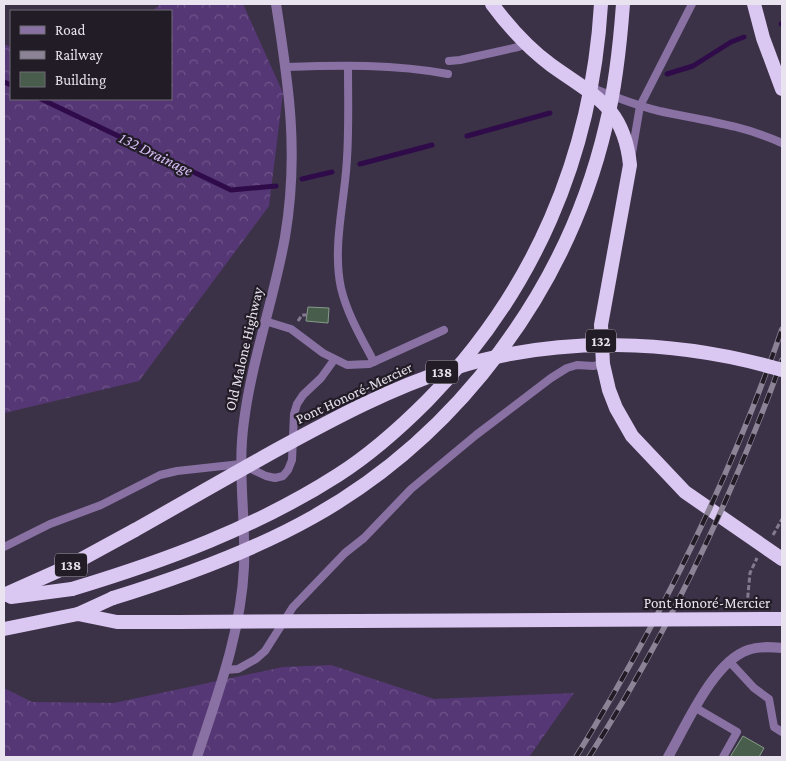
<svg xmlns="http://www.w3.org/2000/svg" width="786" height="761" font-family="'Crimson Pro',serif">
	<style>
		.forest { fill: url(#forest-crowns) }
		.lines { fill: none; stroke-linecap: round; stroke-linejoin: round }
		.stream { stroke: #2f0b4a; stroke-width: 5 }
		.building { fill: #485d4b; stroke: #859c88 }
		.path { stroke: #837b8d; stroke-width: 3; stroke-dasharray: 5 2.5; stroke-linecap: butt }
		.service { stroke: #8972a3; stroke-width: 8 }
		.minor { stroke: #8972a3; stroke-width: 10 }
		.tertiary { stroke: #8972a3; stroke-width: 10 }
		.trunk { stroke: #dbc8f2; stroke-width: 14 }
		.rail-casing { stroke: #8c8496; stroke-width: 5.5 }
		.rail { stroke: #211c26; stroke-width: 4; stroke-dasharray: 11; stroke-linecap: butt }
		.trunk-bridge { stroke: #dbc8f2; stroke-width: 14 }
		.labels { text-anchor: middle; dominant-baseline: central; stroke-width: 4.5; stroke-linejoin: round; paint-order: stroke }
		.shield { fill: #211c26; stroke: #ada7b3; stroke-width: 1 }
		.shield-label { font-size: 14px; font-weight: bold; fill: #e9e3f0 }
		.street-label { font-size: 15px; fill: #e9e3f0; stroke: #211c26 }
		.water-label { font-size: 16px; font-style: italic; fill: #d9bef8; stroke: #211c26 }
	</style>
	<defs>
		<pattern id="forest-crowns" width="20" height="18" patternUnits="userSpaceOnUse" patternTransform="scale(1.25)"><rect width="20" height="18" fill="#563775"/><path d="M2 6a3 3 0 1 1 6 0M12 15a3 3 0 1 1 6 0" fill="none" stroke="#6e5489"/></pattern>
	</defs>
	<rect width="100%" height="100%" fill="#3c3248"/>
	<g class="forest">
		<polygon points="161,4 243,4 283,93 269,206 139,381 4,413 4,44 11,47 11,99 171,99 171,11 152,11"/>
		<polygon points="331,665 434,699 574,693 529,757 4,757 4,690 6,689 32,702 114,703 283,667"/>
	</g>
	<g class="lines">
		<g class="stream">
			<polyline points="781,24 782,23"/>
			<polyline points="667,74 693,66 731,42 744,37"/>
			<polyline points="4,82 11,85"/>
			<polyline points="41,99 231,190 276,186"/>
			<polyline points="467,136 550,113"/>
			<polyline points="360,164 432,145"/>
			<polyline points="302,179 332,172"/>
		</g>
	</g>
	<g class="building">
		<polygon points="308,307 329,308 328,323 306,321"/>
		<polygon points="743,736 764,748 759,757 730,757"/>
	</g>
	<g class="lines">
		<g class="path">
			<polyline points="298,321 302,315 307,315"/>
			<polyline points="773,535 782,519"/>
			<polyline points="747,605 750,573 757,558"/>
		</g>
		<g class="service">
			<polyline points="449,61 460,60 518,47 526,44"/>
			<path d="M 348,66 C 348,97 349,128 347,158 C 345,201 332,246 341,288 C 347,314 362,339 374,362"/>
			<path d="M 286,67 C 340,65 394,64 448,74"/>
			<path d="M 590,87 C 612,96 635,105 659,111 C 701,120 743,125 782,143"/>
			<polyline points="632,153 640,106 692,4"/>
			<polyline points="265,321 291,329 323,353 347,365 369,364 444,330"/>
			<polyline points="4,547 50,524 101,505 160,475 177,471 241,464 266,476 275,478 283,476 288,470 292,460 294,414 297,404 303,395 321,378 334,360"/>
			<polyline points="729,661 754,688 769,699 774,727 782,732"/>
			<polyline points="225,670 238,669 256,659 265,651 293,607 345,553 364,538 411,489 476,435 551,378 567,368 577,365 593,366 603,364"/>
			<polyline points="696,708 737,732 723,757"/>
		</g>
		<path class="minor" d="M 668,757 C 686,726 713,662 748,650 C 759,646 771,647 782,648"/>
		<path class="tertiary" d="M 197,757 C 217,696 241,633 244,567 C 246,519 237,470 244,421 C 252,359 274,299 285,237 C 299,154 289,86 276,4"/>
		<g class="trunk">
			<path d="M 492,4 C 509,27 528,48 551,65 C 594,96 624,106 630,165 L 601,325 L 603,364 L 609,390 L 616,408 L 632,436 L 685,492 L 782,559"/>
			<polyline points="754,4 763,38 782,89"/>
			<polyline points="4,595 69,566 135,530"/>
			<polyline points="11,597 72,589"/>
			<polyline points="78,614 113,598"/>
			<polyline points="4,629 78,614 117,622 178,622"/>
		</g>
		<defs>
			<g id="rail">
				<path d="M 576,757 C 659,622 730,479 782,329"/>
				<path d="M 589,757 C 668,633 732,498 782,360"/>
			</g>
		</defs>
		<use href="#rail" class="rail-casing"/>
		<use href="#rail" class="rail"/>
		<g class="trunk-bridge">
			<path d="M 135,530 C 183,503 231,475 280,448 C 335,418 391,388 451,369 C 557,335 676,339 782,370"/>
			<path d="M 72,589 C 165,561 257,527 338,475 C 371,454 400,428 427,401 C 534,292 592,156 601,4"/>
			<path d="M 113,598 C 181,577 251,552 313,517 C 459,435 568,288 606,125 C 616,85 620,45 623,4"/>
			<polyline points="178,622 782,619"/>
		</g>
	</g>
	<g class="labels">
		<g class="shield">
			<rect x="586" y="329.5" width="30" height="23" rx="4"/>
			<rect x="426" y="360.5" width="32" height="23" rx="4"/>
			<rect x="55" y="553.5" width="32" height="23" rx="4"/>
		</g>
		<g class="shield-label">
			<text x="601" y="341">132</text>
			<text x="442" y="372">138</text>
			<text x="71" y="565">138</text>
		</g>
		<g class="street-label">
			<text transform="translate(244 349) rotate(-77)">Old Malone Highway</text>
			<text transform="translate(354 393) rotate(-25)">Pont Honoré-Mercier</text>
			<text x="707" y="603">Pont Honoré-Mercier</text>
		</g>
		<g class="water-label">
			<text transform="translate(156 154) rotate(26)">132 Drainage</text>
		</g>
	</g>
	<rect width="786" height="761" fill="none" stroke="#e9e3f0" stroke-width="10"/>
	<rect x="10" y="10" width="162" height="90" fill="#211c26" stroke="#716c77"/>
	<rect x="20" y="26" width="25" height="8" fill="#8972a3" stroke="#716c77"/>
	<text x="55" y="35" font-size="15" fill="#e9e3f0">Road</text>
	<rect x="20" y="51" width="25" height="8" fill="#8c8496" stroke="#716c77"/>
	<text x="55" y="60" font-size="15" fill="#e9e3f0">Railway</text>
	<rect x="20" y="72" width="25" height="15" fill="#485d4b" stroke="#716c77"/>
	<text x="55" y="85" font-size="15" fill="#e9e3f0">Building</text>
</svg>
